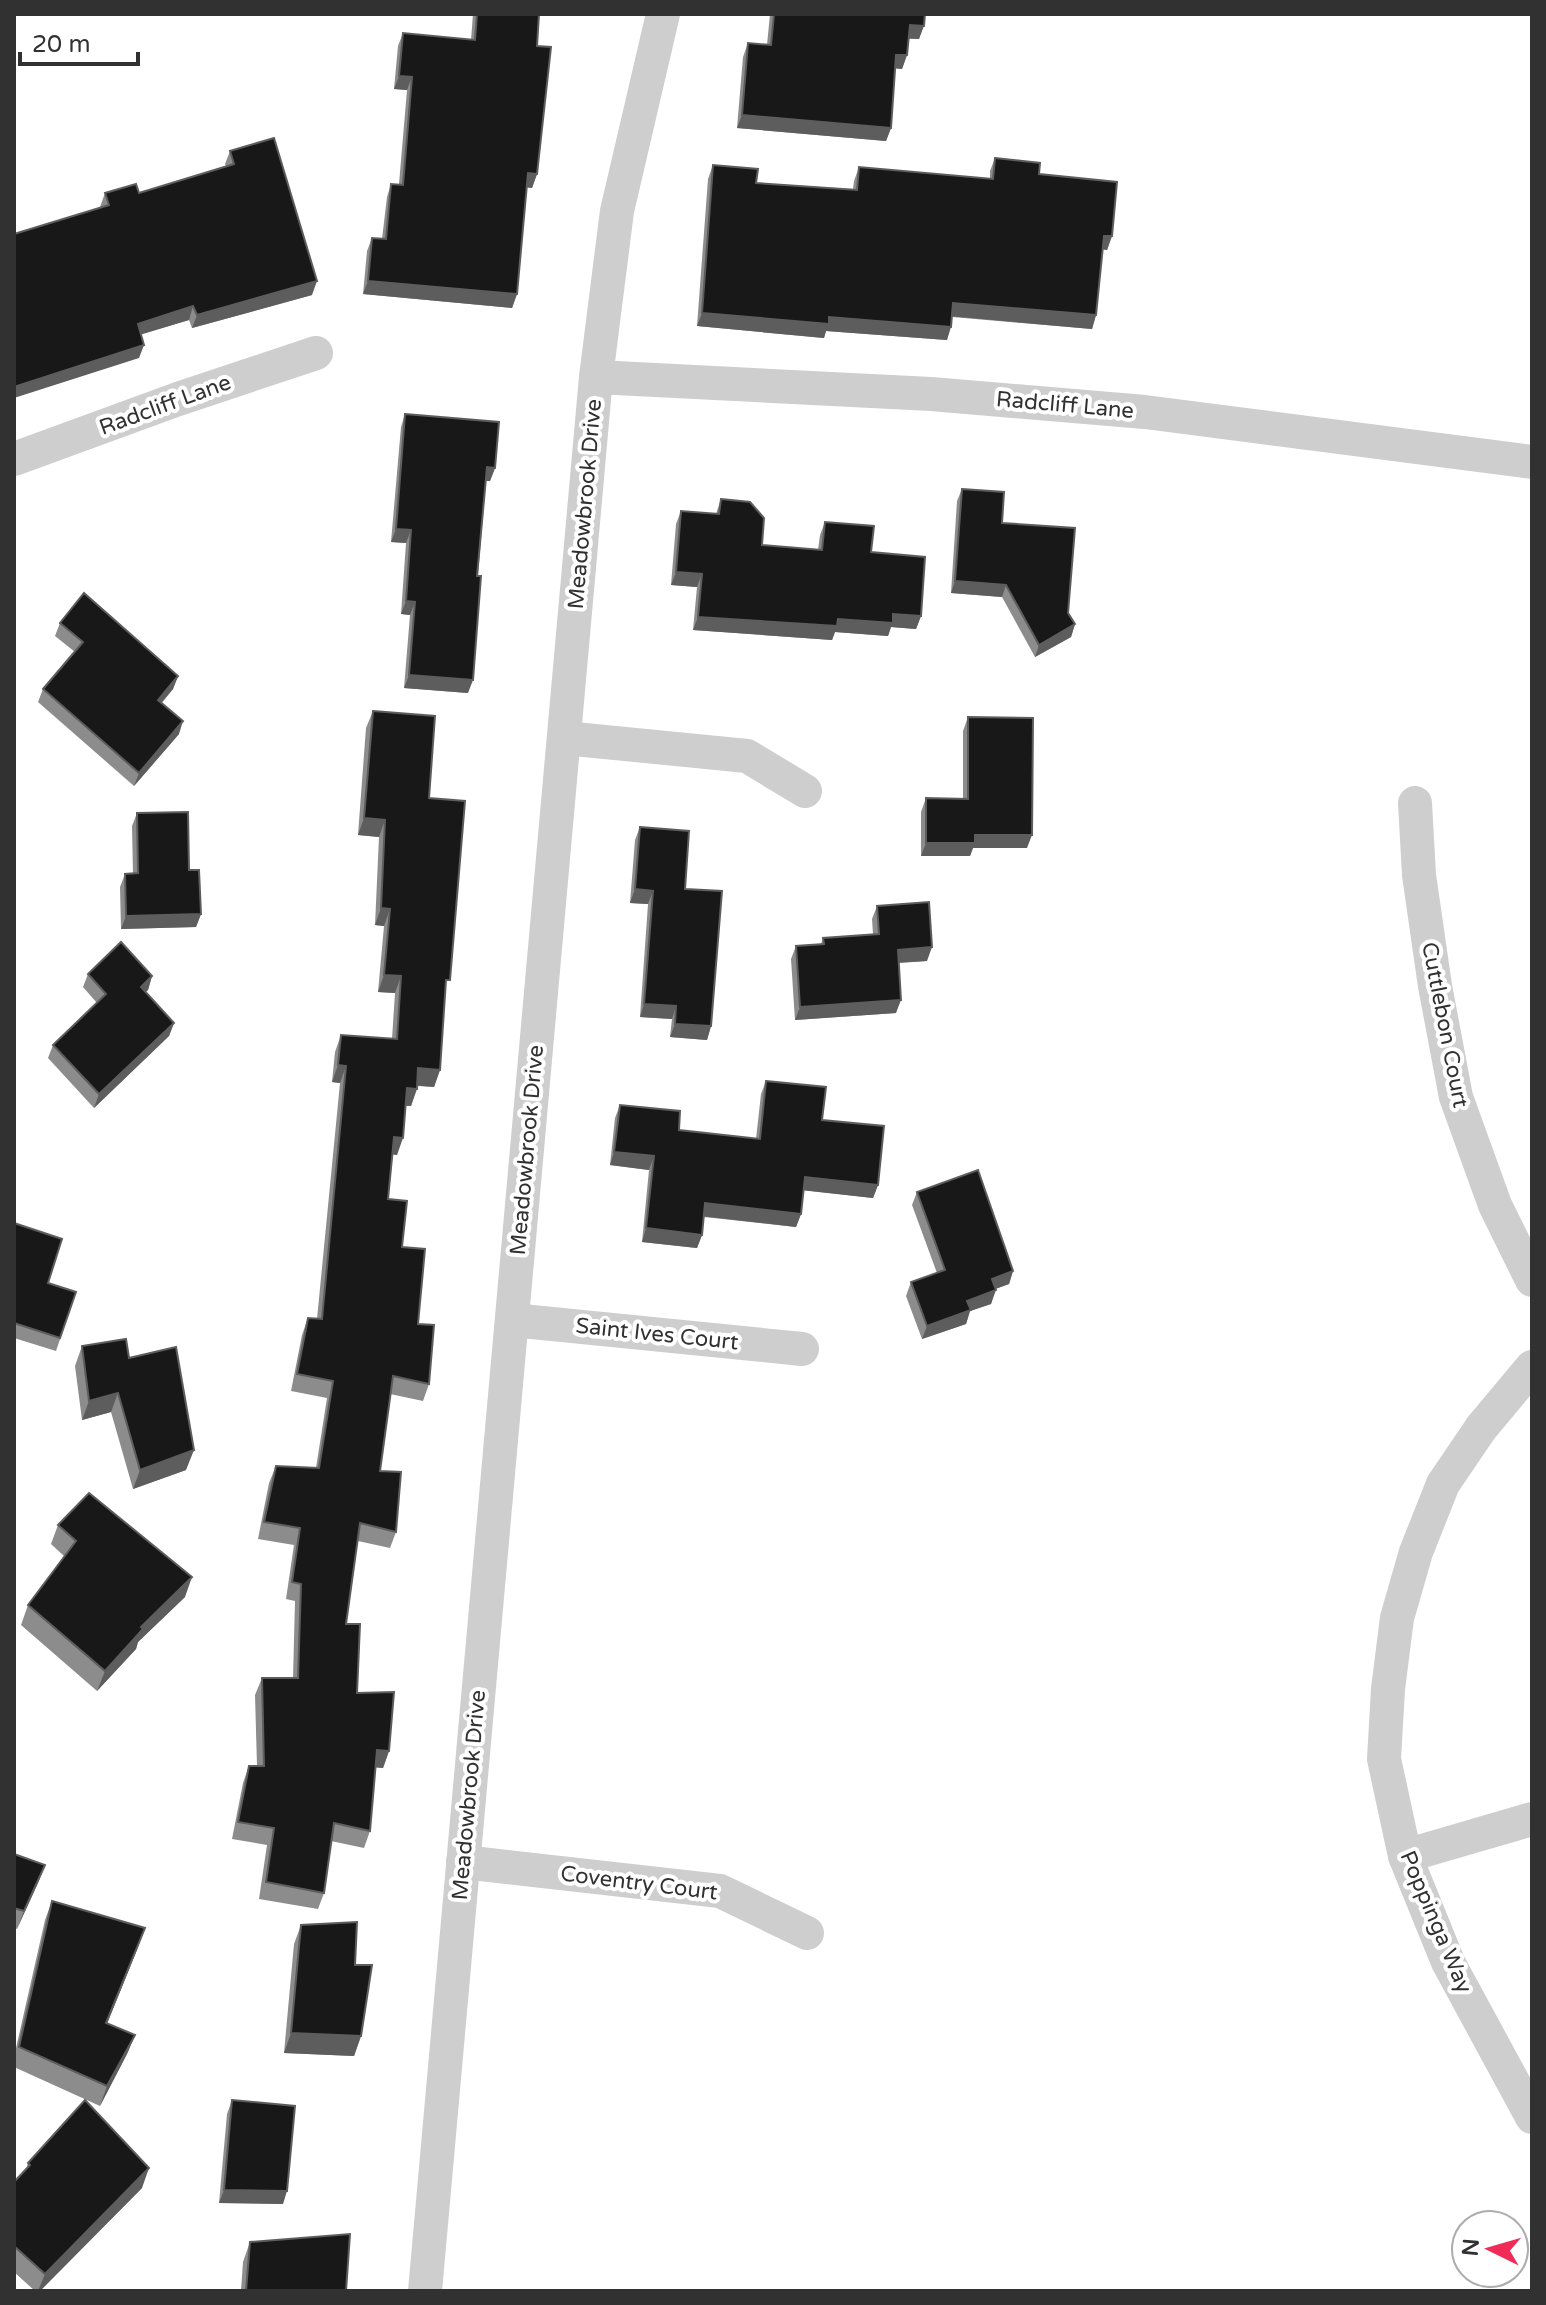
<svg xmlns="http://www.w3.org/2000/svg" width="1546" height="2305" font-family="'Varela Round',sans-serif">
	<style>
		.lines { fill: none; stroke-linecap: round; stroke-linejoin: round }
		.minor { stroke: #cecece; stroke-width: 34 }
		.wall { fill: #8c8c8c }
		.shaded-wall { fill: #5d5d5d }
		.building { fill: #181818; stroke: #5d5d5d; stroke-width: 2 }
		.labels { text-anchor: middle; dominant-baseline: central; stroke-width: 8; stroke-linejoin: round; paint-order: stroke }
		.street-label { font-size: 22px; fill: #313131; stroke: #fff }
	</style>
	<rect width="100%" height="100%" fill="#fff"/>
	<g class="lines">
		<g class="minor">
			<polyline points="596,377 931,394 1145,412 1532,462"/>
			<polyline points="14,459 178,399 316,353"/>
			<polyline points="564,738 747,756 805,791"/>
			<polyline points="1415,803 1419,875 1435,986 1456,1097 1495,1205 1532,1280"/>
			<polyline points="512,1320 802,1349"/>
			<polyline points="1532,1367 1481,1428 1443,1484 1416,1552 1397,1618 1388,1689 1384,1759 1405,1856 1448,1962 1532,2117"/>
			<polyline points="1405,1856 1532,1819"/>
			<polyline points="463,1862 720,1891 807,1933"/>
			<polyline points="425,2291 596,377 617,211 663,14"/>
		</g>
	</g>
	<g class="wall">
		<polygon points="473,14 539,14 537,46 537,174 532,188 527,187 517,294 512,308 363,294 367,251 372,238 382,239 387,197 391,184 399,184 407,90 394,89 398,46 403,33 471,40"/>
		<polygon points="770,14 925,14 919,39 908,39 907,55 902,69 895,68 891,128 886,141 737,128 743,57 748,43 767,45"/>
		<polygon points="230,151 312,295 192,328 189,320 141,334 139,358 100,207 105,193 139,193 226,166 225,164"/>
		<polygon points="995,158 1039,174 1112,236 1107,250 1103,249 1096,315 1092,329 952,317 947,340 826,331 824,338 697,326 708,179 713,165 756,183 853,189 854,181 859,167 990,179 990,171"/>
		<polygon points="405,414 495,468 490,481 486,481 468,693 404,688 410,615 401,614 406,543 391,542 401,427"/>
		<polygon points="962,489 1002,523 1068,613 1075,624 1071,637 1035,657 1002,597 951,593 957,501"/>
		<polygon points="721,499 762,545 818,550 820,535 825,522 871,552 921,616 916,629 891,627 888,636 835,632 832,640 693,630 697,587 671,585 676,524 681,511 716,514"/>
		<polygon points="60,623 178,676 173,689 162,703 179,734 134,786 38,702 43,689 75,652 55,636"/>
		<polygon points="373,711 429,798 445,991 440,1070 434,1087 417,1086 411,1106 405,1106 397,1155 393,1154 388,1199 402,1247 418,1324 429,1384 423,1401 390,1394 380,1471 396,1532 390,1548 358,1541 346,1624 357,1693 389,1751 383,1768 375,1767 370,1831 364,1848 331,1841 324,1893 318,1909 259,1899 267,1845 232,1839 243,1783 249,1766 257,1766 255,1695 262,1678 293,1678 295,1601 286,1599 294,1545 258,1539 269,1483 276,1466 316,1468 327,1398 291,1391 302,1335 308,1318 317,1319 340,1083 332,1082 335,1052 341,1035 392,1039 395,993 378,992 384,926 375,925 379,837 358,835 366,728"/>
		<polygon points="968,717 1027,848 973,848 970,856 921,856 921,812 926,798 963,799 963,731"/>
		<polygon points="137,813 189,870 201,914 196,927 121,929 120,887 125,874 133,874 132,826"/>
		<polygon points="640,827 685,889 711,1026 707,1040 670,1037 672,1019 640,1017 648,904 630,903 635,840"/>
		<polygon points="877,906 927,961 899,963 896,1013 795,1020 791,959 796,946 821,944 823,938 873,934 872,919"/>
		<polygon points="88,974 152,976 148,990 146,992 174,1023 169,1036 94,1108 48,1058 53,1045 97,1003 83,987"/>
		<polygon points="766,1081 822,1120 878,1185 873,1198 803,1190 801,1214 796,1227 704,1217 702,1235 697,1248 642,1242 649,1170 610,1165 615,1118 620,1105 679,1130 756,1139 761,1094"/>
		<polygon points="917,1192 1013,1271 1009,1284 995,1289 991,1304 970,1311 966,1324 922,1339 906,1296 911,1282 937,1273 912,1205"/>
		<polygon points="14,1223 48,1283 76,1292 56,1351 14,1338"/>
		<polygon points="82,1346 129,1358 186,1470 133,1489 111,1412 82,1420 75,1366"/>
		<polygon points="58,1525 185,1597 138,1642 136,1649 97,1691 21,1625 28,1605 64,1556 51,1544"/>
		<polygon points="14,1854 45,1865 17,1929 14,1928"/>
		<polygon points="52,1901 138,1947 107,2024 135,2035 127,2054 100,2106 14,2067 14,2057 45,1920"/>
		<polygon points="301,1925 355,1965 361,2036 354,2056 284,2053 294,1944"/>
		<polygon points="232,2100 283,2204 219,2203 227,2114"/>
		<polygon points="28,2163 142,2188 40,2291 35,2291 14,2272 14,2182 26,2170"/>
		<polygon points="250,2242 346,2291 241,2291 243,2262"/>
	</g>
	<g class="shaded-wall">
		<polygon points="910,25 924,26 919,39 905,38"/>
		<polygon points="896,55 907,55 902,69 891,68"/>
		<polygon points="399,76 412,77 407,90 394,89"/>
		<polygon points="742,115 891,128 886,141 737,128"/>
		<polygon points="528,173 537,174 532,188 523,187"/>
		<polygon points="1104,236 1112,236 1107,250 1099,249"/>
		<polygon points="317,281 312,295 192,328 197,315"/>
		<polygon points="368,281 517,294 512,308 363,294"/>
		<polygon points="953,303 1096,315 1092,329 948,316"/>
		<polygon points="193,306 189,320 133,337 138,324"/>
		<polygon points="702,313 829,317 951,327 947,340 826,331 824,338 697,326"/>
		<polygon points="144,345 139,358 14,398 14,387"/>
		<polygon points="487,467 495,468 490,481 482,481"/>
		<polygon points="396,529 411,530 406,543 391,542"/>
		<polygon points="676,572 702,574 697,587 671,585"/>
		<polygon points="955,581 1006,585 1002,597 951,593"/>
		<polygon points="406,601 415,602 410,615 401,614"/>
		<polygon points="893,614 921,616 916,629 891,627 888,636 835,632 832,640 693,630 698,617 838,619"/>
		<polygon points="1075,624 1071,637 1035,657 1039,645"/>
		<polygon points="409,675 473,680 468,693 404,688"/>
		<polygon points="178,676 173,689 153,712 158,700"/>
		<polygon points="183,721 179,734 134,786 139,773"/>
		<polygon points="364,818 385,820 379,837 358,835"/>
		<polygon points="975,835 1032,835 1027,848 973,848 970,856 921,856 926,843"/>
		<polygon points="635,889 653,891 648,904 630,903"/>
		<polygon points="381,908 390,909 384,926 375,925"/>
		<polygon points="201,914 196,927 121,929 126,916"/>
		<polygon points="932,947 927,961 893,963 898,950"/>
		<polygon points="384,975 401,976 395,993 378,992"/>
		<polygon points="152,976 148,990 136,1000 141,987"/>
		<polygon points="901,1000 896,1013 795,1020 800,1007"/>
		<polygon points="644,1004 676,1006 672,1019 640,1017"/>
		<polygon points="174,1023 169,1036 94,1108 99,1094"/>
		<polygon points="675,1024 711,1026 707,1040 670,1037"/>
		<polygon points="338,1065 346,1066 340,1083 332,1082"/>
		<polygon points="418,1068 440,1070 434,1087 412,1085"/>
		<polygon points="407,1088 417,1089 411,1106 400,1105"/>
		<polygon points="394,1137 403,1138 397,1155 388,1154"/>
		<polygon points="614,1152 654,1156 649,1170 610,1165"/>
		<polygon points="805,1177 878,1185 873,1198 800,1190"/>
		<polygon points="705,1203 801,1214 796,1227 700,1216"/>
		<polygon points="646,1228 702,1235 697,1248 642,1242"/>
		<polygon points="1013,1271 1009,1284 987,1292 992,1279"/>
		<polygon points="996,1290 991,1304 970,1311 966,1324 922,1339 927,1326 967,1301"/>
		<polygon points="118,1393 111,1412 82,1420 89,1401"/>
		<polygon points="194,1450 186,1470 133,1489 140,1470"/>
		<polygon points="192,1577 185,1597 138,1642 136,1649 97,1691 105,1671 141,1627"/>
		<polygon points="377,1750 389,1751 383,1768 371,1767"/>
		<polygon points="45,1865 38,1883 17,1929 24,1911"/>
		<polygon points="145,1928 138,1947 99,2043 106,2023"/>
		<polygon points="291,2033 361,2036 354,2056 284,2053"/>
		<polygon points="135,2035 127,2054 100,2106 107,2086"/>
		<polygon points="149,2168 142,2188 40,2291 38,2291 45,2274"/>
		<polygon points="224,2190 287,2191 283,2204 219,2203"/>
	</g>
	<g class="building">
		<polygon points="477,14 539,14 537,46 551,47 537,174 528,173 517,294 368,281 372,238 386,239 391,184 403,185 412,77 399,76 403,33 475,40"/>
		<polygon points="774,14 925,14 924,26 910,25 907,55 896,55 891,128 742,115 748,43 771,45"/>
		<polygon points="274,138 317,281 197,315 193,306 138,324 144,345 14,387 14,234 109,205 105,193 136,184 139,193 234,164 230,151"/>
		<polygon points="995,158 1040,163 1039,174 1117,182 1112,236 1104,236 1096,315 953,303 951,327 829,317 829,324 702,313 713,165 758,169 756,183 857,190 859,167 993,179"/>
		<polygon points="405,414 499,422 495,468 487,467 477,576 481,576 473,680 409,675 415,602 406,601 411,530 396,529"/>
		<polygon points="962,489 1004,492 1002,523 1075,528 1068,613 1075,624 1039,645 1006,585 955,581"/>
		<polygon points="721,499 750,502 764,518 762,545 822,550 825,522 874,526 871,552 925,557 921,616 893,614 893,623 838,619 837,626 698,617 702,574 676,572 681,511 719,514"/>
		<polygon points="84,593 178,676 158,700 183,721 139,773 43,689 83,642 60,623"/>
		<polygon points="373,711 435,716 429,798 465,801 450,980 446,980 440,1070 418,1068 417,1089 407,1088 403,1138 394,1137 388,1199 407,1201 402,1247 425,1249 418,1324 434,1325 429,1384 393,1376 380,1471 401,1472 396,1532 360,1523 346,1624 360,1624 357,1693 394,1692 389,1751 377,1750 370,1831 334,1823 324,1893 266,1882 274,1828 238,1822 249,1766 264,1766 262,1678 298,1678 301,1584 292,1582 300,1528 264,1522 276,1466 319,1468 333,1381 297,1374 308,1318 322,1319 346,1066 338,1065 341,1035 397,1039 401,976 384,975 390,909 381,908 385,820 364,818"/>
		<polygon points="968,717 1033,718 1032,835 975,835 975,843 926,843 926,798 968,799"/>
		<polygon points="188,812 189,870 199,870 201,914 126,916 125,874 138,873 137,813"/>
		<polygon points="640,827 689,831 685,889 722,891 711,1026 675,1024 676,1006 644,1004 653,891 635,889"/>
		<polygon points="929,902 932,947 898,950 901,1000 800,1007 796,946 824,944 823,938 879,934 877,906"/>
		<polygon points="121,942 152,976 141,987 174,1023 99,1094 53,1045 106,994 88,974"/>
		<polygon points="766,1081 826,1087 822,1120 884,1126 878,1185 805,1177 801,1214 705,1203 702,1235 646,1228 654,1156 614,1152 620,1105 680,1111 679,1130 760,1139"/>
		<polygon points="978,1170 1013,1271 992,1279 996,1290 967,1301 971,1310 927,1326 911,1282 945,1270 917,1192"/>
		<polygon points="14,1223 62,1239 48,1283 76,1292 60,1338 14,1323"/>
		<polygon points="126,1339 129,1358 176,1347 194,1450 140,1470 118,1393 89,1401 82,1346"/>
		<polygon points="89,1493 192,1577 141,1627 143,1629 105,1671 28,1605 76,1541 58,1525"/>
		<polygon points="14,1854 45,1865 24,1911 14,1908"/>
		<polygon points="52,1901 145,1928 106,2023 135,2035 107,2086 19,2047"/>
		<polygon points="357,1922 355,1965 372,1965 361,2036 291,2033 301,1925"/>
		<polygon points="85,2100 149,2168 45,2274 14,2246 14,2182 30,2165 28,2163"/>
		<polygon points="232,2100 295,2106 287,2191 224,2190"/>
		<polygon points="350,2234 346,2291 246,2291 250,2242"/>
	</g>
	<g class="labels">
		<g class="street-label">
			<text transform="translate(165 405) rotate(-20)">Radcliff Lane</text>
			<text transform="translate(1065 405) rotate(5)">Radcliff Lane</text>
			<text transform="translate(585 504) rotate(-85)">Meadowbrook Drive</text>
			<text transform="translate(1445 1025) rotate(79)">Cuttlebon Court</text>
			<text transform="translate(527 1150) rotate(-85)">Meadowbrook Drive</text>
			<text transform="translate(657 1334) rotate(6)">Saint Ives Court</text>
			<text transform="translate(469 1795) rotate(-85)">Meadowbrook Drive</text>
			<text transform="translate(639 1883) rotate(7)">Coventry Court</text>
			<text transform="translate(1436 1922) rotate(67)">Poppinga Way</text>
		</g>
	</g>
	<rect width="1546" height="2305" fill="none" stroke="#313131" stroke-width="32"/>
	<g transform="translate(1490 2249) rotate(275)"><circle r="38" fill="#ffffff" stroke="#adadad" stroke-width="2"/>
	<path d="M0-6L14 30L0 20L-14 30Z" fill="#f02b58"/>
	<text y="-12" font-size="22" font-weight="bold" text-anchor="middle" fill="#313131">N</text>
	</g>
	<path d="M20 52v12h118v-12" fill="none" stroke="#313131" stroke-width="4"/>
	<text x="32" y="52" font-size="24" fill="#313131" stroke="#ffffff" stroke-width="6" paint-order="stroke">20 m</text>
</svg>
